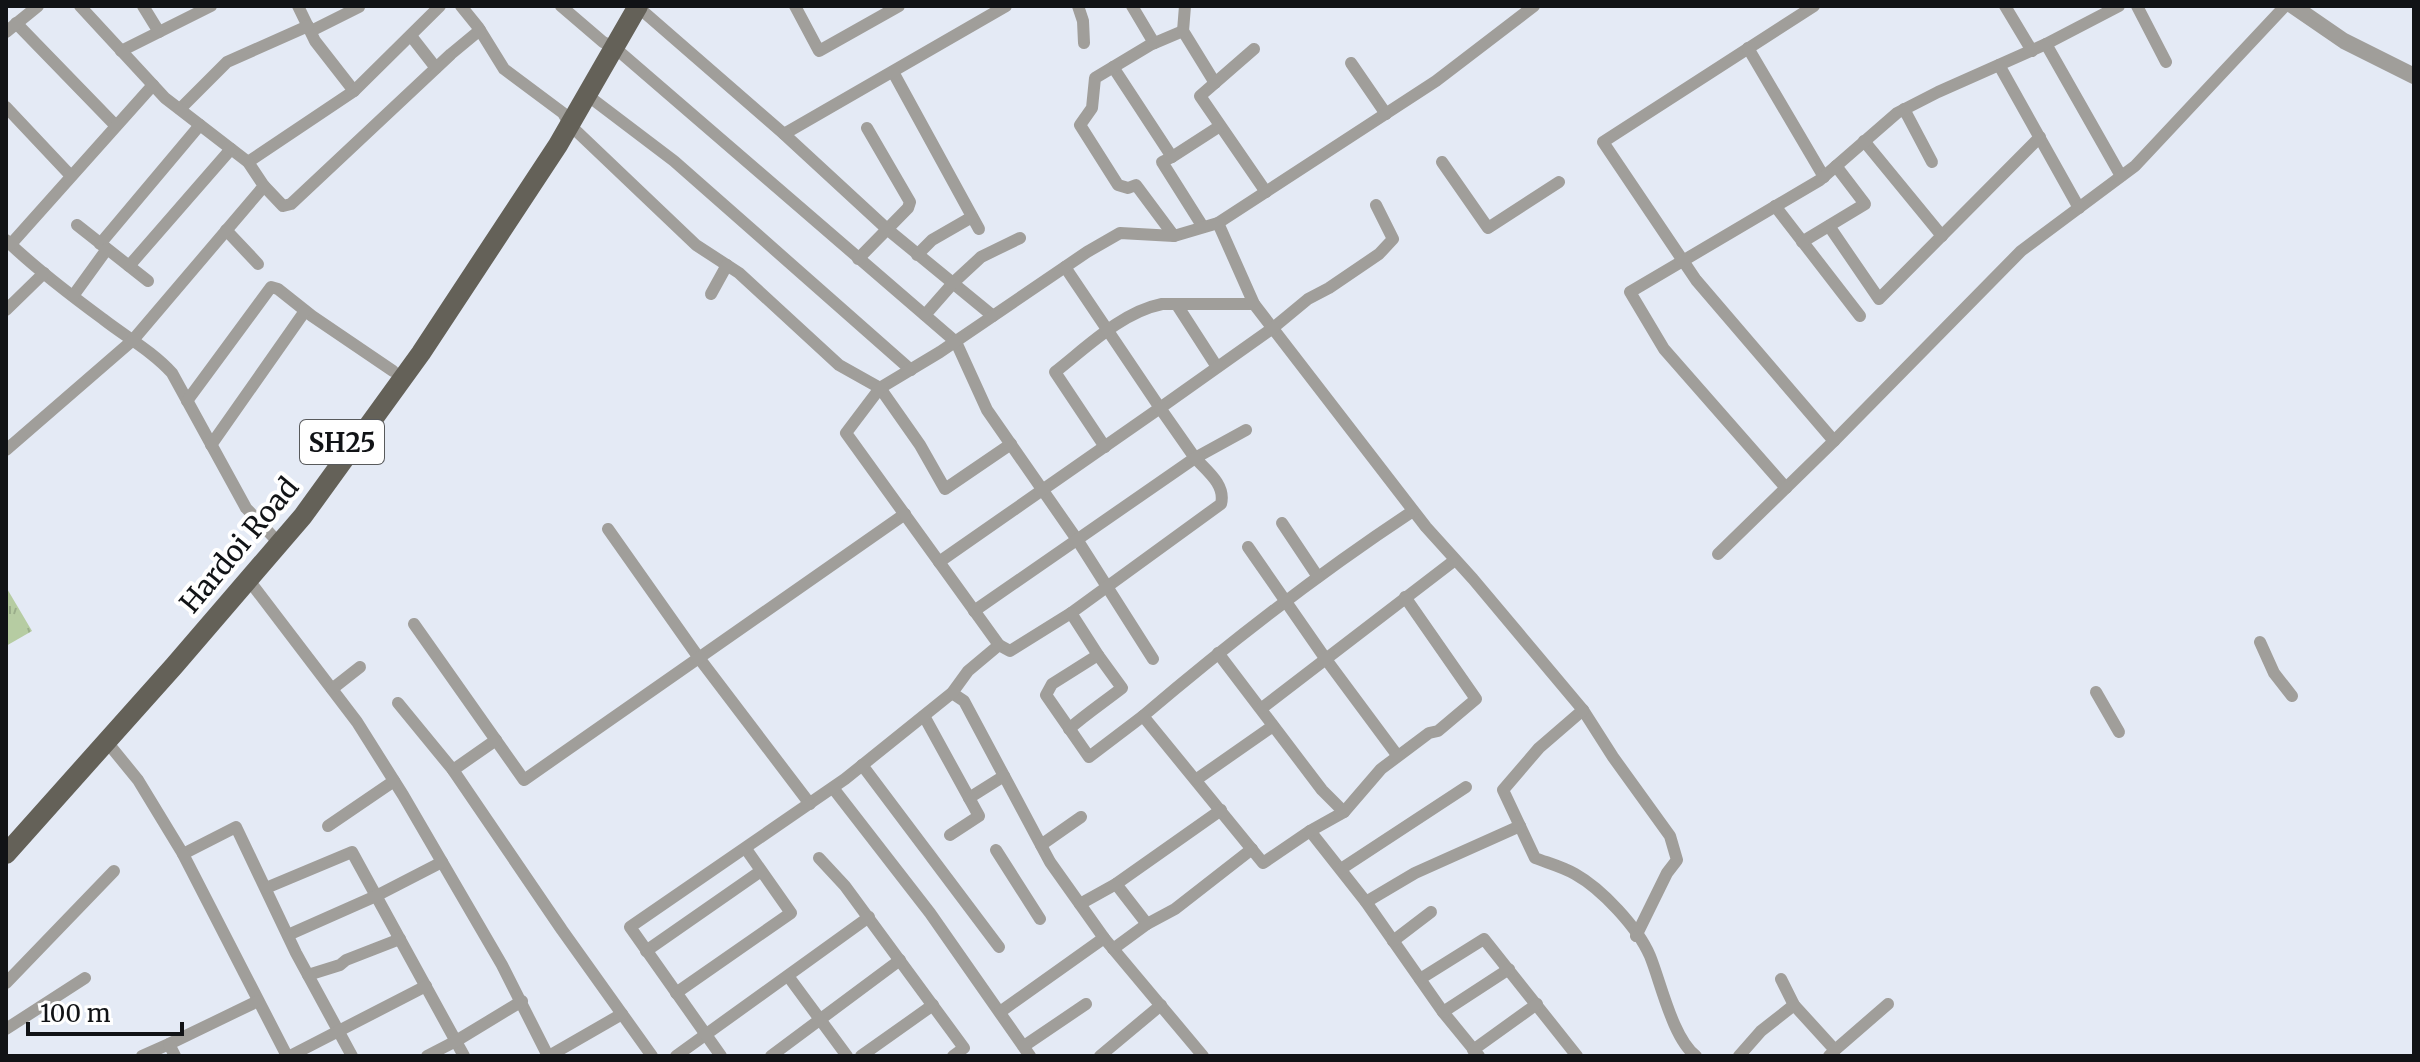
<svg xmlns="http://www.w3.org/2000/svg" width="2420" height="1062" font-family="Merriweather,serif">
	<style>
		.grass { fill: url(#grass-tufts) }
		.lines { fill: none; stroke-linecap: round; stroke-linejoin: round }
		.minor { stroke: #a09e9a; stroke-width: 12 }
		.tertiary { stroke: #a09e9a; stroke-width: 16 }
		.primary { stroke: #646158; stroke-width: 20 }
		.labels { text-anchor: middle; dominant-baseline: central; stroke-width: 8; stroke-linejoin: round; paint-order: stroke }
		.shield { fill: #fff; stroke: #585a5c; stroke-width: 2 }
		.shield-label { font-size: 26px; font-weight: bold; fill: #111316 }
		.street-label { font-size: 28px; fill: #111316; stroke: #fff }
	</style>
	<defs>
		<pattern id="grass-tufts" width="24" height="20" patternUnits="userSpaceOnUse" patternTransform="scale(2)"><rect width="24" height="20" fill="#b6cca2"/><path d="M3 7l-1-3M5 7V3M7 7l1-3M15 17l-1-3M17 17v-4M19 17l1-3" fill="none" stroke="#9bae8b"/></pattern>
	</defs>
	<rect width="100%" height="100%" fill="#e4eaf5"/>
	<polygon class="grass" points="6,587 32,631 6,646"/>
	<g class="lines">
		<g class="minor">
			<polyline points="143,6 159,32"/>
			<polyline points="298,6 315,41 354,91"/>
			<polyline points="461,6 478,27 504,69 563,113 570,125 696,245 739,273 839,365 880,388 920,445 945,489 1011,444"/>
			<polyline points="561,6 603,42 614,47 956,342 987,410 1078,541 1153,659"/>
			<polyline points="795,6 819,51 899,6"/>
			<polyline points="1078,6 1083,21 1084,43"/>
			<polyline points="1132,6 1154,43"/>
			<polyline points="1185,6 1183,31 1215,83"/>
			<polyline points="1814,6 1603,142 1696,280 1834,441"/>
			<polyline points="2005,6 2032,51"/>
			<polyline points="2137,6 2166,62"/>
			<polyline points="638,7 784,134 887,229 993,316"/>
			<polyline points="16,23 116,126"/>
			<polyline points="311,31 359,7"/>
			<polyline points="6,32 38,6"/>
			<polyline points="411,36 436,68"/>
			<polyline points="2046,44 2121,176"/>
			<polyline points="1748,48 1824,177"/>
			<polyline points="1254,49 1200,96 1266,192"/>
			<polyline points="121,51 211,6"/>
			<polyline points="1351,63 1386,114"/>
			<polyline points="1999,65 2079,208"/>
			<polyline points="1113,67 1172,157 1162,162 1203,227"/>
			<polyline points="893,72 979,229"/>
			<polyline points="587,95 674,161 911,370"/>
			<polyline points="6,107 71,176"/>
			<polyline points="180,109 227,62 308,26"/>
			<polyline points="1904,109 1932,162"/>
			<polyline points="784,134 1006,6"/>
			<polyline points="1864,141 1942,236"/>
			<polyline points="1172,157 1220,126"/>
			<polyline points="248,162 354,91 440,6"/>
			<polyline points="1442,162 1488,228 1559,182"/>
			<polyline points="264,186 283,206 291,204 451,54 480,30"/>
			<polyline points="1775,206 1860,316"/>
			<polyline points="1218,223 1254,304 1426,527 1473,579 1583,710 1613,757 1670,836 1677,860 1667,873 1636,936"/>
			<polyline points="77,225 148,281"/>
			<polyline points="1829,226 1879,299 2040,137"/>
			<polyline points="226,230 258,264"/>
			<polyline points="1174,236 1136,185 1128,188 1118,185 1080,125 1092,108 1095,78 1150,45 1183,31"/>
			<path d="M 6,240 C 36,269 69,294 103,319 C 126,337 152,351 172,373 L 246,508 L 279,543"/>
			<polyline points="1802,242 1865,204 1836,166"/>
			<polyline points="11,244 153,85"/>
			<polyline points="100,244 200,125"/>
			<polyline points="917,255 932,240 972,217"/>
			<polyline points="858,259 908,208 910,202 867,128"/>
			<polyline points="129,266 231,149"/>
			<polyline points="711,294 727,265"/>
			<polyline points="73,296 107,249"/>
			<polyline points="1177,305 1217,367"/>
			<polyline points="6,310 44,273"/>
			<polyline points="925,315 954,282 981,257 1020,238"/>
			<polyline points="187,401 271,287 278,289 312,316 393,371"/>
			<polyline points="211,445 305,311"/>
			<path d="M 1105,447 L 1055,372 C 1087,347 1122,312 1162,304 L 1254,304"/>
			<polyline points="6,450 133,340 264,186 248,162 165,98 80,6"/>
			<polyline points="1786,488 1664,349 1630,292 1820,180 1897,113 1938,92 2046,44 2119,6"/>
			<path d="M 1413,511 C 1319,573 1230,642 1143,716 L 1263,863 L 1310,831 L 1366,902 L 1443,1012 L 1479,1056"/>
			<polyline points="1282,523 1318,577"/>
			<polyline points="608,529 699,658 810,804"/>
			<polyline points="1248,547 1325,658 1397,755"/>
			<polyline points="1718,554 1834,441 2021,251 2135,166 2285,6"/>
			<polyline points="939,562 1160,408 1065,267"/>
			<polyline points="248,579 357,722 403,795 502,965 548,1056"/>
			<polyline points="974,611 1195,458 1160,408 1273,328 1308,299 1329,288 1379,254 1393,239 1376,205"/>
			<polyline points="414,624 524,780 905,514"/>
			<polyline points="2260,642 2274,673 2292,696"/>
			<path d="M 999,645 L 1010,651 L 1071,613 L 1221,504 C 1226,485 1207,471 1195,458 L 1246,430"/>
			<polyline points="1218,653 1322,790 1344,812"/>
			<polyline points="1098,655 1052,684 1046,695 1089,757 1143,716"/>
			<polyline points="332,689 360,667"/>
			<polyline points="2096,692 2119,732"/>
			<polyline points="952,693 964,701 1050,862 1104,938 1203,1056"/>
			<polyline points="398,703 453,770 562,930 652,1056"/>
			<polyline points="1262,708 1455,560"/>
			<path d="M 1583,710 L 1539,748 L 1503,790 L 1535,858 C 1548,863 1563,867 1575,874 C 1602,889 1638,928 1650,956 C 1661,983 1673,1039 1696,1056"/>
			<polyline points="924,716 979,816 950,835"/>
			<path d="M 1069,729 C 1086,714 1104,702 1122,688 L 1098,655 L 1071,613"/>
			<polyline points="107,742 138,780 183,854 236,827 296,953 352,1056"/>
			<polyline points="862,765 999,947"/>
			<polyline points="453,770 496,740"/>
			<polyline points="1197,779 1273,726"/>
			<polyline points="833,788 930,913 1030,1056"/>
			<polyline points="969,798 1004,776"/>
			<polyline points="328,826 394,781"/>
			<polyline points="1310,831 1344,812 1381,769 1429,733 1438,731 1476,699 1405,597"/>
			<polyline points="1041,845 1081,817"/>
			<polyline points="996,850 1040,919"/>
			<polyline points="183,854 287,1056"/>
			<polyline points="819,858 845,886 964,1048 953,1056"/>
			<polyline points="1341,869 1466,787"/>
			<polyline points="1116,884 1147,924"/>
			<polyline points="266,888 352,852 464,1056"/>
			<polyline points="1366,902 1415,873 1520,826"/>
			<polyline points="1080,904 1116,884 1221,810"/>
			<polyline points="288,935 376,896 442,862"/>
			<polyline points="1393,941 1431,912"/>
			<polyline points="1113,949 1147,924 1175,909 1252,849"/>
			<polyline points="646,951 761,871"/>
			<polyline points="308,975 340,965 346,960 400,939"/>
			<polyline points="788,976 847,1056"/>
			<polyline points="1420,979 1484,939 1577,1056"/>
			<polyline points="1781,979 1794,1005 1835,1050 1829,1056"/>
			<polyline points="6,983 114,871"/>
			<polyline points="676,993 791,913 746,849"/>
			<polyline points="1000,1012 1104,938"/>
			<polyline points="1443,1012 1509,969"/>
			<polyline points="6,1029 85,978"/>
			<polyline points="1024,1046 1086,1004"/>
			<polyline points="1473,1050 1537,1004"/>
			<polyline points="1835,1050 1888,1004"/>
			<polyline points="142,1056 169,1044"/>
			<polyline points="175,1056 169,1044 258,1001"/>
			<polyline points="290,1056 426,986"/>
			<polyline points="427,1056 456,1041 522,1001"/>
			<polyline points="549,1056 622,1014"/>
			<polyline points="676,1056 869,917"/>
			<polyline points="721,1056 630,927 845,779 952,693 968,671 999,645 846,433 880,388 940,352 1087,252 1120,233 1174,236 1218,223 1436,81 1534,6"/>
			<polyline points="771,1056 900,960"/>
			<polyline points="861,1056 933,1005"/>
			<polyline points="1100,1056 1161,1005"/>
			<polyline points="1739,1056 1761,1031 1794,1005"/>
		</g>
		<polyline class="tertiary" points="2293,6 2344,41 2414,76"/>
		<polyline class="primary" points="6,854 174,666 303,516 421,353 558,145 638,6"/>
	</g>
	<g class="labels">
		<rect class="shield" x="300" y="420" width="84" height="44" rx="6"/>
		<g class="shield-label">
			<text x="342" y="442">SH25</text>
		</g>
		<g class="street-label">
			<text transform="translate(239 545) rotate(-50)">Hardoi Road</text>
		</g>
	</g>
	<rect width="2420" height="1062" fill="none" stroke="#111316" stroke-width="16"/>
	<path d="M28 1022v12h154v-12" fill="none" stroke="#111316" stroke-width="4"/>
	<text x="40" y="1022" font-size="24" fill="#111316" stroke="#ffffff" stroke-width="6" paint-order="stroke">100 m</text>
</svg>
